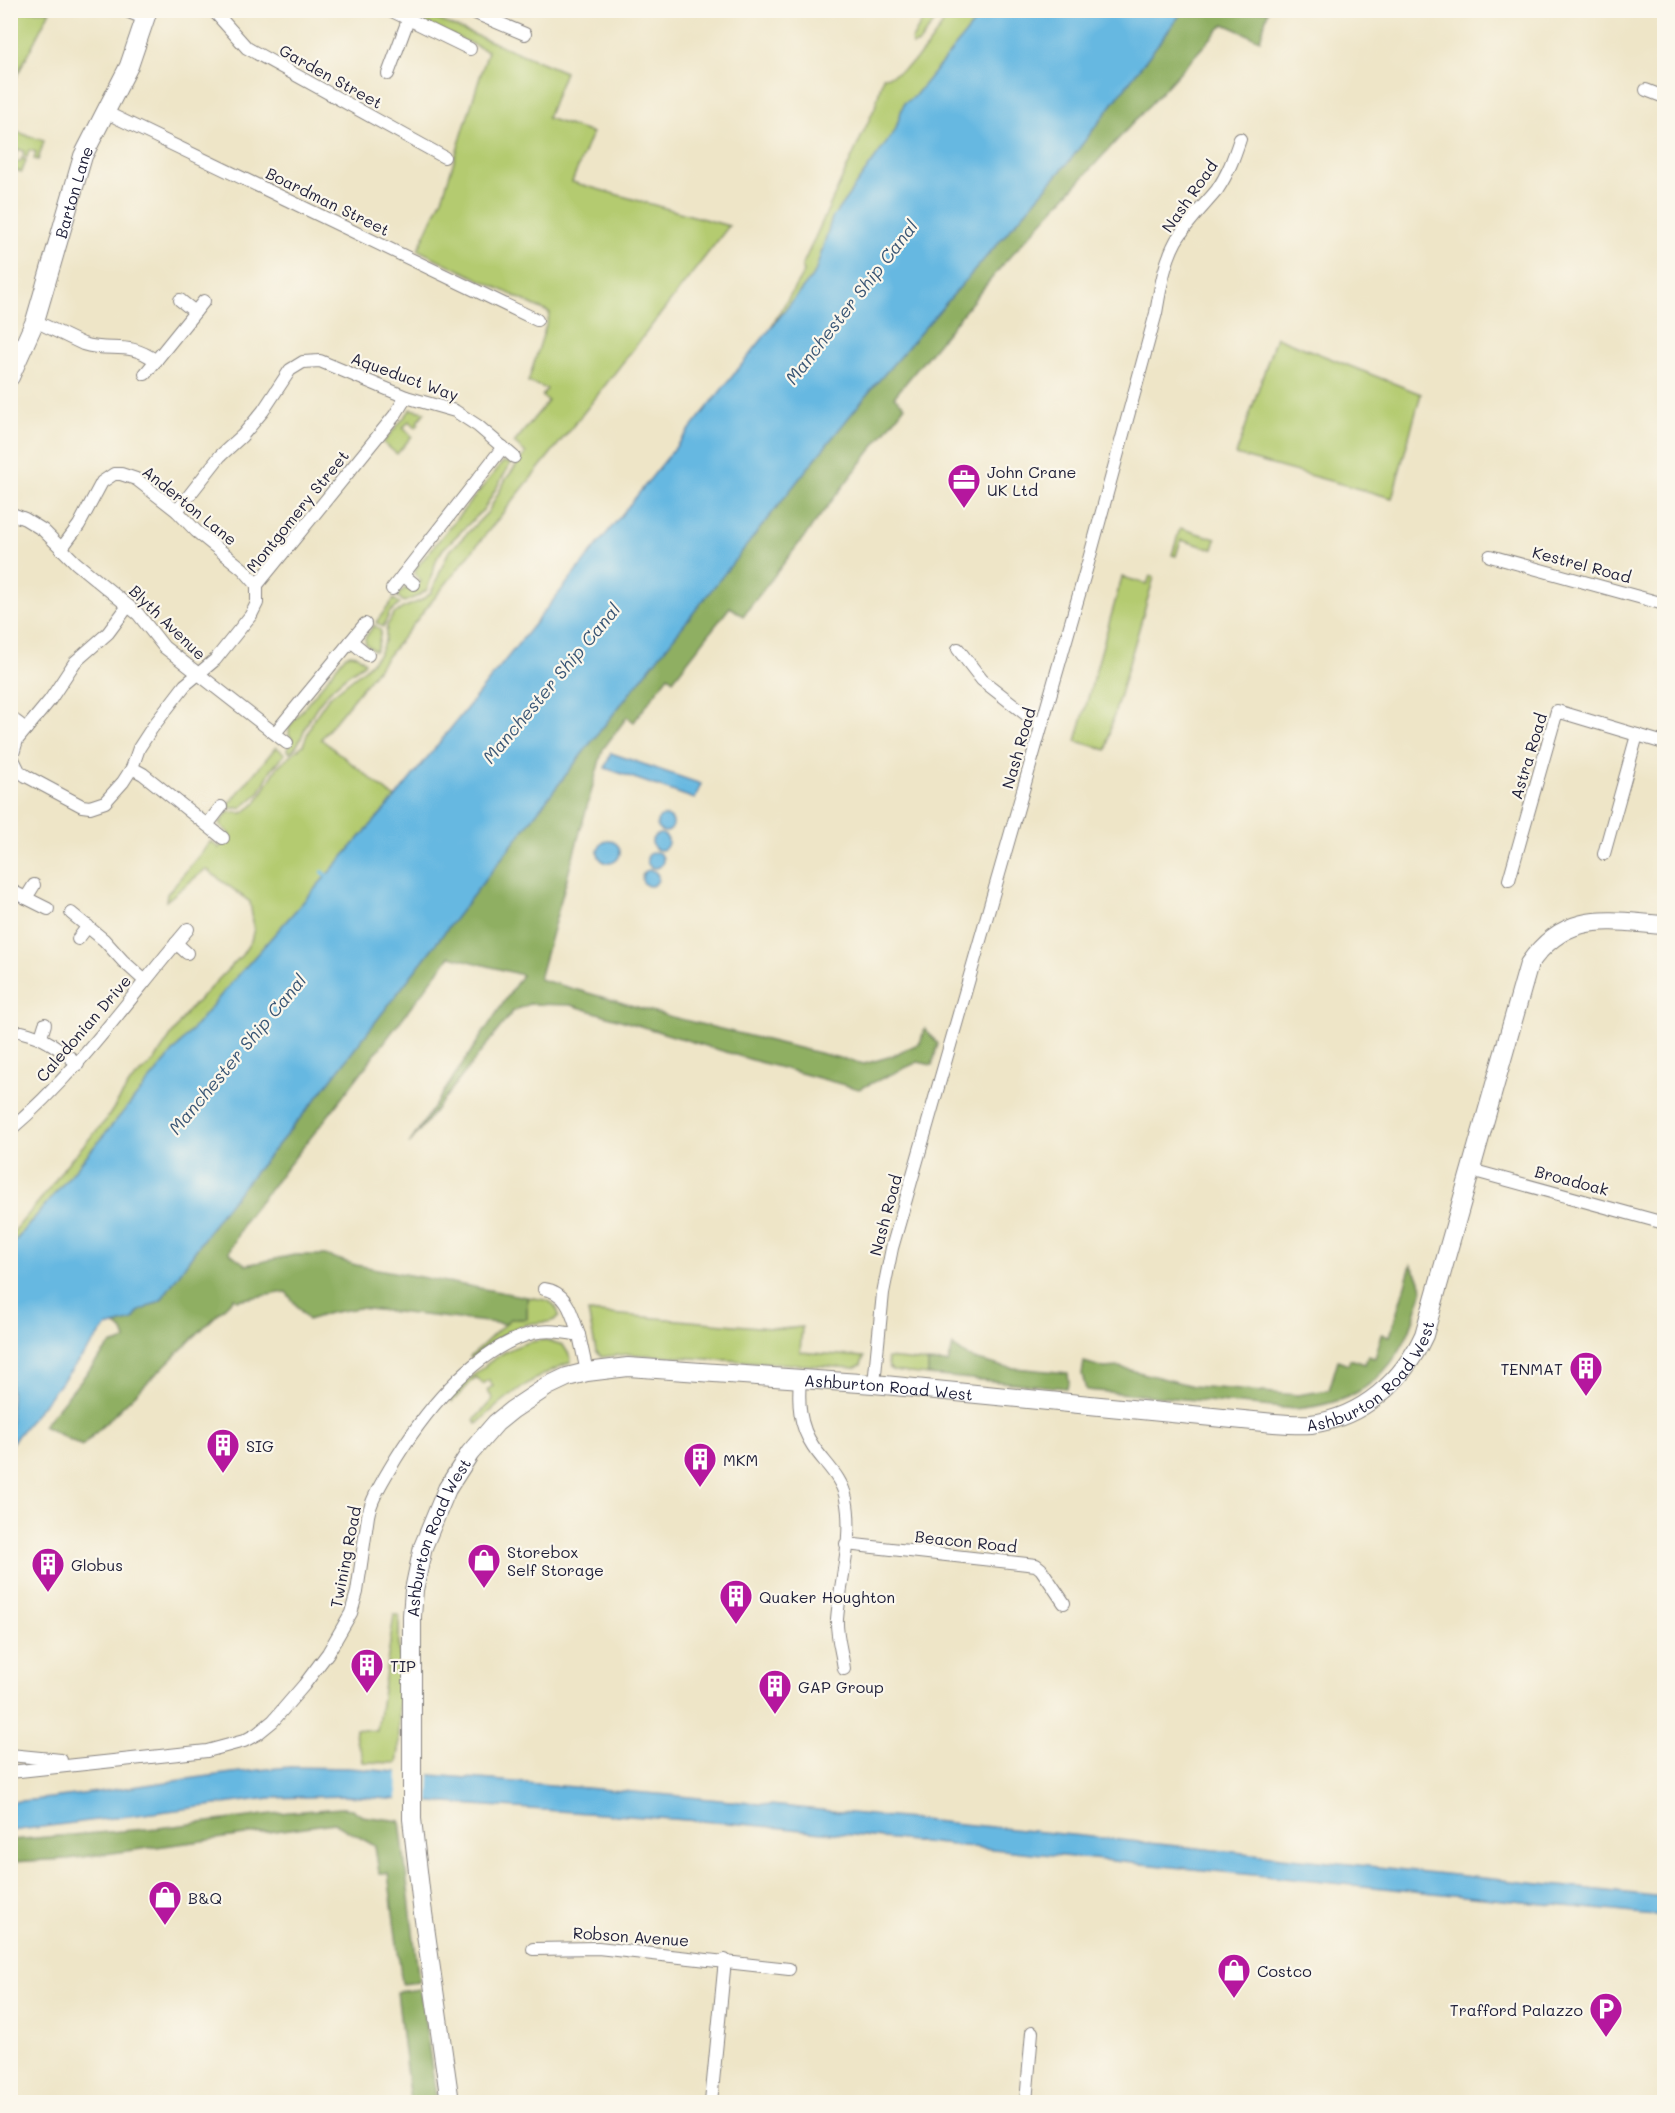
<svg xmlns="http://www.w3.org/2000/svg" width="1675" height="2113" font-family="Mali,sans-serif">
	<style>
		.green { fill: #b4cb6f; stroke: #6b7655; stroke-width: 1.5 }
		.forest { fill: #8faf62; stroke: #58684e; stroke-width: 1.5 }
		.water { fill: #66b8e1; stroke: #446d8e; stroke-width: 1.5 }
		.pier { fill: #eee5c7 }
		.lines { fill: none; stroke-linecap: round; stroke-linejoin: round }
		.stream { stroke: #66b8e1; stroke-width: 4 }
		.minor-casing { stroke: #888481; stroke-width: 14 }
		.secondary-casing { stroke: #888481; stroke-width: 20 }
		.minor { stroke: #fff; stroke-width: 12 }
		.secondary { stroke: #fff; stroke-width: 18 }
		.labels { text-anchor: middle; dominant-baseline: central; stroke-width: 4.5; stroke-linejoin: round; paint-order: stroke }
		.street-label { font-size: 16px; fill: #22223b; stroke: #fbf7ec }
		.poi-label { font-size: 16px; fill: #22223b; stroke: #fbf7ec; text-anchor: start }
		.water-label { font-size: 18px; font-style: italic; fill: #3a5675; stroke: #fbf7ec }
	</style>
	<rect width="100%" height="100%" fill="#fbf7ec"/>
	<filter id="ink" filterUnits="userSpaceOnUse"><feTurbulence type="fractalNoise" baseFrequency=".0167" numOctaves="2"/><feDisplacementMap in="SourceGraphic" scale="12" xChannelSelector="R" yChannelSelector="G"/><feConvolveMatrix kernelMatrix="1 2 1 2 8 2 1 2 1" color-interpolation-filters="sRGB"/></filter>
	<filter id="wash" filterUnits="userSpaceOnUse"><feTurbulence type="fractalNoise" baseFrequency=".008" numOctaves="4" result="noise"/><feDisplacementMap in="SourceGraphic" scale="24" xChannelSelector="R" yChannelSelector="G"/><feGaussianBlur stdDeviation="1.35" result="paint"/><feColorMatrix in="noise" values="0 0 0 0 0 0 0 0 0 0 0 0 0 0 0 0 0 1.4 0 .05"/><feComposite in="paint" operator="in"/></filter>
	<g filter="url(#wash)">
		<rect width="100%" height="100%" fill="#eee5c7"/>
		<g class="green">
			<polygon points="10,11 50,11 11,87 10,87"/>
			<polygon points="409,11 425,11 424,14 565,72 547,118 592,133 572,182 729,226 589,406 321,739 395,798 227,988 11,1246 11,1235 50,1188 65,1166 106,1120 130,1083 154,1061 187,1012 242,955 251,941 254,929 250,902 206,869 166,901 167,894 211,841 219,848 230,834 219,824 228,812 243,813 256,803 278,766 303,745 313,720 328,698 366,668 379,654 385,641 387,626 393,615 403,608 420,601 431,593 448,553 488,512 506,479 526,453 514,443 548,401 542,396 547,389 528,382 550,313 418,250 443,196 488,51 413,18"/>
			<polygon points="928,11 942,11 919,43 913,45 911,41"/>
			<path d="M 951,11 L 984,11 L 914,97 L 904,103 L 895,131 L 832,218 L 815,273 L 771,327 L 804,272 L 802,266 L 875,107 L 883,77 C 913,74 937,34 951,11 Z"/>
			<polygon points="11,130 44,141 38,160 34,159 36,152 29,150 27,157 23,156 24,151 18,149 14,161 20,162 22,158 26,160 22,172 11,169"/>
			<polygon points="1276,337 1421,394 1392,498 1236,455"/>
			<polygon points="411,409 425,412 417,422 419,424 416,427 409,421 403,428 412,436 397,454 383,443"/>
			<polygon points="503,462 511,463 484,509 443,549 437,558 427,590 416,597 404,602 397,596 405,588 413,591 421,581 415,574 416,568"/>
			<polygon points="1180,528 1216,539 1213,549 1181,540 1176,556 1172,555"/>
			<polygon points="1150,576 1154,577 1110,729 1107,750 1076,741 1122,577 1147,584"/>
			<polygon points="394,599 400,604 390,612 383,627 376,622"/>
			<polygon points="374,625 381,631 378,646 375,651 366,644 365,638"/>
			<path d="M 350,654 L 357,655 L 365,662 L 364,664 C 341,678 324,693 311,716 C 303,729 302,743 290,753 L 287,749 L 293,740 L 289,735 L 289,727 L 345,656 Z"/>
			<polygon points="276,747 285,754 271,770 259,793 241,808 231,808 228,805"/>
			<path d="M 527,1297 C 542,1300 556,1298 559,1316 C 552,1325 539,1321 528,1324 C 508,1329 488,1345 472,1358 L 470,1357 L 510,1319 L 527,1319 Z"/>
			<polygon points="588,1312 781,1329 802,1327 800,1352 864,1357 861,1365 854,1368 628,1354 602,1357 596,1351"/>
			<path d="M 546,1340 L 563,1345 L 570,1356 L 571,1362 C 533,1377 507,1395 477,1424 L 474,1420 L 493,1399 L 487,1390 L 493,1386 L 489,1380 L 483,1384 L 476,1377 L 452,1402 L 449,1399 C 475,1373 506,1341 546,1340 Z"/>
			<polygon points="887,1358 928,1362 928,1375 893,1371 889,1367"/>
			<path d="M 394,1615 L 399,1615 L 399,1750 L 397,1763 L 363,1762 C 363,1746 353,1747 356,1729 L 377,1731 Z"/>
		</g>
		<g class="forest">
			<path d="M 1183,11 L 1268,11 L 1260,40 L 1224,24 L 1005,262 L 894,397 L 905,406 L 743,616 L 730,607 L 673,680 L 668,676 L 634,722 L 627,717 L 603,749 L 539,979 L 672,1017 L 864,1064 L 892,1056 L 920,1043 L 925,1029 L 938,1044 L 932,1065 L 918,1062 L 859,1089 L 752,1060 L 571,1005 L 529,1004 L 513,1011 L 409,1144 L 522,975 L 450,956 L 331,1112 L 245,1220 L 229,1252 L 246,1265 L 294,1255 L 325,1255 L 356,1265 L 527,1297 L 527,1319 L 510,1319 L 505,1324 L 359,1308 L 329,1313 L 308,1320 L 286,1292 L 237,1300 L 234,1298 L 82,1446 L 43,1426 L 110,1345 L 126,1340 C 124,1331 121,1327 113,1324 L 133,1320 L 138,1312 L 161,1300 L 222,1212 L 316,1099 L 592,741 L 803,474 L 874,386 L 1071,159 Z"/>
			<path d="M 1411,1265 C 1416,1272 1422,1281 1422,1290 C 1422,1296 1419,1302 1417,1308 C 1409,1339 1392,1370 1364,1388 C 1343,1402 1318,1407 1294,1409 L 1086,1390 L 1082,1374 L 1084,1362 L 1104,1368 L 1119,1367 L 1193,1386 L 1297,1395 L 1329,1390 L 1338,1360 L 1348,1364 L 1350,1359 L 1365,1364 L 1368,1356 L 1375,1358 L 1382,1334 L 1390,1336 Z"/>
			<polygon points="953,1346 970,1358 1004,1367 1068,1373 1069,1382 1066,1388 928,1375 928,1362 948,1363"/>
			<polygon points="342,1808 352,1809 362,1816 400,1821 419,1982 402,1984 388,1873 379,1873 375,1846 334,1823 68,1859 11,1862 11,1840 158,1828 289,1812"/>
			<polygon points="420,1989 437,2102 410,2102 397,1992"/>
		</g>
		<g class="water">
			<polygon points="984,11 1183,11 1071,159 874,386 803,474 592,741 316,1099 222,1212 161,1300 138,1312 133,1320 106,1327 11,1444 11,1246 227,988 395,798 815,273 832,218 895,131 904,103 914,97"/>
			<polygon points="611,753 701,784 695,799 605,768"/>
			<circle cx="665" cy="824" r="8"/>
			<circle cx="660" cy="842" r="8"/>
			<circle cx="609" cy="852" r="11"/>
			<circle cx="655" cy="860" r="8"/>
			<circle cx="650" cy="878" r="8"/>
			<path d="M 290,1767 L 348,1768 L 669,1795 L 1092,1837 L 1664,1897 L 1664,1916 L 742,1824 L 347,1796 L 270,1798 L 11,1831 L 11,1802 C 104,1795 196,1774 290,1767 Z"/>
		</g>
		<polygon class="pier" points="398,1769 430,1772 429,1804 397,1802"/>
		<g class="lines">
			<polyline class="stream" points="323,872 327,876"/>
		</g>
	</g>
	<g filter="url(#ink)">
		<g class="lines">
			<defs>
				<g id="minor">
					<polyline points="124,10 146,19"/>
					<polyline points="213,10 247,48 444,157"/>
					<polyline points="390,10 470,49"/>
					<polyline points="468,10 525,34"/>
					<polyline points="388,74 408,20"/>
					<polyline points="1646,90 1664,97"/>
					<polyline points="105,112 537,320"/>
					<polyline points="180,300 195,312"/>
					<path d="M 35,321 L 83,344 C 112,353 128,340 156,361"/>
					<polyline points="145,374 204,301"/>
					<polyline points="177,511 220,456 242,436 263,411 290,370 303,362 320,361 406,397 455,411 478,426 514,457"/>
					<polyline points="10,513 25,519 43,530 76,563 138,614 164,647 287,743"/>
					<polyline points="61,549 79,525 102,482 114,474 121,474 136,479 177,511 196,531 243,569 257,585"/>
					<polyline points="1490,556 1664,604"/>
					<polyline points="403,575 414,584"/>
					<polyline points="392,589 503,447"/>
					<polyline points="128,606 108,633 75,662 50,700 17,740 12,757 19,771 26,776 82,806 90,807 105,802 123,782 132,768 139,748 152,728 185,685 215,660 251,615 257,603 257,585 395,415 406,397"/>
					<polyline points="351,641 368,655"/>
					<polyline points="958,649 982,680 1041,726"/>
					<polyline points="10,717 26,729"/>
					<polyline points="275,733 365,624"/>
					<polyline points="132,768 143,774 223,838"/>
					<polyline points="207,825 221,807"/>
					<polyline points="1604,854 1637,735"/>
					<polyline points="1509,880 1557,711 1664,743"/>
					<polyline points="10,890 48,909"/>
					<polyline points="26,898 34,885"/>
					<polyline points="71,913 104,940 123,961 145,981"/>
					<polyline points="78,939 88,926"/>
					<polyline points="176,943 187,953"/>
					<path d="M 22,1032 C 45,1037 60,1049 78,1064"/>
					<polyline points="41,1037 45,1024"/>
					<path d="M 10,1130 C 79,1071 130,997 188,929"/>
					<polyline points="1471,1170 1664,1223"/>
					<path d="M 544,1289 C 568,1292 572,1315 579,1335"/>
					<path d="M 800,1379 C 798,1403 799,1425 813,1446 C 825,1464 842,1477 846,1499 C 854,1536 840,1581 837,1619 C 836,1635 842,1652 844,1669"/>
					<path d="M 874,1384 L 883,1293 L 892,1248 L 1088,563 L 1156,313 C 1160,290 1164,263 1176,241 C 1187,222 1203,207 1217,190 C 1228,174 1234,157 1240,139"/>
					<polyline points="846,1544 1036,1565 1041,1569 1064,1603"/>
					<polyline points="10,1755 61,1760"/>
					<path d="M 10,1772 L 207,1751 L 244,1741 L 257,1734 L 273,1721 L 304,1685 L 328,1653 L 351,1613 L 357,1592 L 368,1516 C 371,1500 381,1484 389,1470 C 420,1417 472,1349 533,1333 C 548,1329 565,1332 579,1335 L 587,1372"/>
					<polyline points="533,1949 598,1948 789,1969"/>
					<polyline points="711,2102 725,1960"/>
					<polyline points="1026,2102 1032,2032"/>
				</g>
				<g id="secondary">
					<path id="s1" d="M 10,377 L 35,321 L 83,156 L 129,66 L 148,10"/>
					<path id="s2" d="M 450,2102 L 422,1906 L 412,1819 L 412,1616 L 414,1590 L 423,1547 L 447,1489 L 470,1453 L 496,1423 L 512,1410 L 548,1386 L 567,1377 L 587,1372 L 628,1367 L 874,1384 L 1274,1423 C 1286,1424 1299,1425 1311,1424 C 1363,1417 1403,1381 1424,1335 L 1529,964 C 1566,910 1607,921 1664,925"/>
				</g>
			</defs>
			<use href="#minor" class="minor-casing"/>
			<use href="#secondary" class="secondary-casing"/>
			<use href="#minor" class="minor"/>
			<use href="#secondary" class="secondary"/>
		</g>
	</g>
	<defs>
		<symbol id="office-pin" viewBox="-11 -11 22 30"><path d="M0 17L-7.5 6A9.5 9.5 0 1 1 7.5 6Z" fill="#b5179e" stroke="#fbf7ec"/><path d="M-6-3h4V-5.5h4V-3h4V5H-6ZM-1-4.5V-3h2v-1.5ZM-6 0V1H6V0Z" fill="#fff"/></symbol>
		<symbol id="building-pin" viewBox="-11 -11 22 30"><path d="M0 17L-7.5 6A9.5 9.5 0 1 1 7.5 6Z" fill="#b5179e" stroke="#fbf7ec"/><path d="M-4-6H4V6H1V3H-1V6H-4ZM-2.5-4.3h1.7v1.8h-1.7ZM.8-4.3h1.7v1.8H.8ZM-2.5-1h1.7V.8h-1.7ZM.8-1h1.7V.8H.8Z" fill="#fff"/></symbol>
		<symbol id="shop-pin" viewBox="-11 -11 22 30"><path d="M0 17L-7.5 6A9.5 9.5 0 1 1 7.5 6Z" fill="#b5179e" stroke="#fbf7ec"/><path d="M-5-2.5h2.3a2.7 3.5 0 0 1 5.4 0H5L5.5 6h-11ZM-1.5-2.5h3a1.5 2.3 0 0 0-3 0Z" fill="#fff"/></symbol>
		<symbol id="parking-pin" viewBox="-11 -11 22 30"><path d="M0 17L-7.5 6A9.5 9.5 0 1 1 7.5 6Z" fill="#b5179e" stroke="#fbf7ec"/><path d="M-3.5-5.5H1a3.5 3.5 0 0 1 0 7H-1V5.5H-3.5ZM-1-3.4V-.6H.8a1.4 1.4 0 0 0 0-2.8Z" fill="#fff"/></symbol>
	</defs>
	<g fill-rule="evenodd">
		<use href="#office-pin" x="945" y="461" width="38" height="52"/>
		<use href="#building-pin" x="1567" y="1349" width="38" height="52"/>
		<use href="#building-pin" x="204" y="1426" width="38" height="52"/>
		<use href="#building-pin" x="681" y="1440" width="38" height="52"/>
		<use href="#shop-pin" x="465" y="1541" width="38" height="52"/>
		<use href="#building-pin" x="29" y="1545" width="38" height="52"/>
		<use href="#building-pin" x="717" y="1577" width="38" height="52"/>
		<use href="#building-pin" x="348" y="1646" width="38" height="52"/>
		<use href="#building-pin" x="756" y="1667" width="38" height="52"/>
		<use href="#shop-pin" x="146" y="1878" width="38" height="52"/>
		<use href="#shop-pin" x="1215" y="1951" width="38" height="52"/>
		<use href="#parking-pin" x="1587" y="1990" width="38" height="52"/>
	</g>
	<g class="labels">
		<g class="street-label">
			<text transform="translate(331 76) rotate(29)">Garden Street</text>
			<text stroke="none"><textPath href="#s1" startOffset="196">Barton Lane</textPath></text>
			<text transform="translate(1189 196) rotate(-55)">Nash Road</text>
			<text transform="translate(328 201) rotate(26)">Boardman Street</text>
			<text transform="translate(405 376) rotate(20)">Aqueduct Way</text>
			<text transform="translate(190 505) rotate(39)">Anderton Lane</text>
			<text transform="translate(297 511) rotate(-51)">Montgomery Street</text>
			<text transform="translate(1582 564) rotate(15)">Kestrel Road</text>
			<text transform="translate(168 622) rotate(44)">Blyth Avenue</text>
			<text transform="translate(1018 748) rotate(-74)">Nash Road</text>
			<text transform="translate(1528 756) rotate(-73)">Astra Road</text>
			<text transform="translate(83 1028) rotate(-49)">Caledonian Drive</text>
			<text transform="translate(1572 1180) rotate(15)">Broadoak</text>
			<text transform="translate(885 1215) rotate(-75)">Nash Road</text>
			<text stroke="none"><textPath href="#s2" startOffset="1616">Ashburton Road West</textPath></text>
			<text stroke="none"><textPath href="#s2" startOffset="1112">Ashburton Road West</textPath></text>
			<text stroke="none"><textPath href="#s2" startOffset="572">Ashburton Road West</textPath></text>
			<text transform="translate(966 1541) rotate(6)">Beacon Road</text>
			<text transform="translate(345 1557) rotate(-79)">Twining Road</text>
			<text transform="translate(631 1936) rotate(4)">Robson Avenue</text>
		</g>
		<g class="poi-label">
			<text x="987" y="471">John Crane<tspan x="987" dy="18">UK Ltd</tspan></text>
			<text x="1563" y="1368" text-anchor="end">TENMAT</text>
			<text x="246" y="1445">SIG</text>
			<text x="723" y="1459">MKM</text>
			<text x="507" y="1551">Storebox<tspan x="507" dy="18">Self Storage</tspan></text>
			<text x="71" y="1564">Globus</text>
			<text x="759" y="1596">Quaker Houghton</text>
			<text x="390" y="1665">TIP</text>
			<text x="798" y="1686">GAP Group</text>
			<text x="188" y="1897">B&amp;Q</text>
			<text x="1257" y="1970">Costco</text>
			<text x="1583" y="2009" text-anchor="end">Trafford Palazzo</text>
		</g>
		<g class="water-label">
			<text transform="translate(851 302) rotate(-52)">Manchester Ship Canal</text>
			<text transform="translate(551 683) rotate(-50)">Manchester Ship Canal</text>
			<text transform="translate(237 1054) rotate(-50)">Manchester Ship Canal</text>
		</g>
	</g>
	<rect width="1675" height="2113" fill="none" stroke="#fbf7ec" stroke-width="36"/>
</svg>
